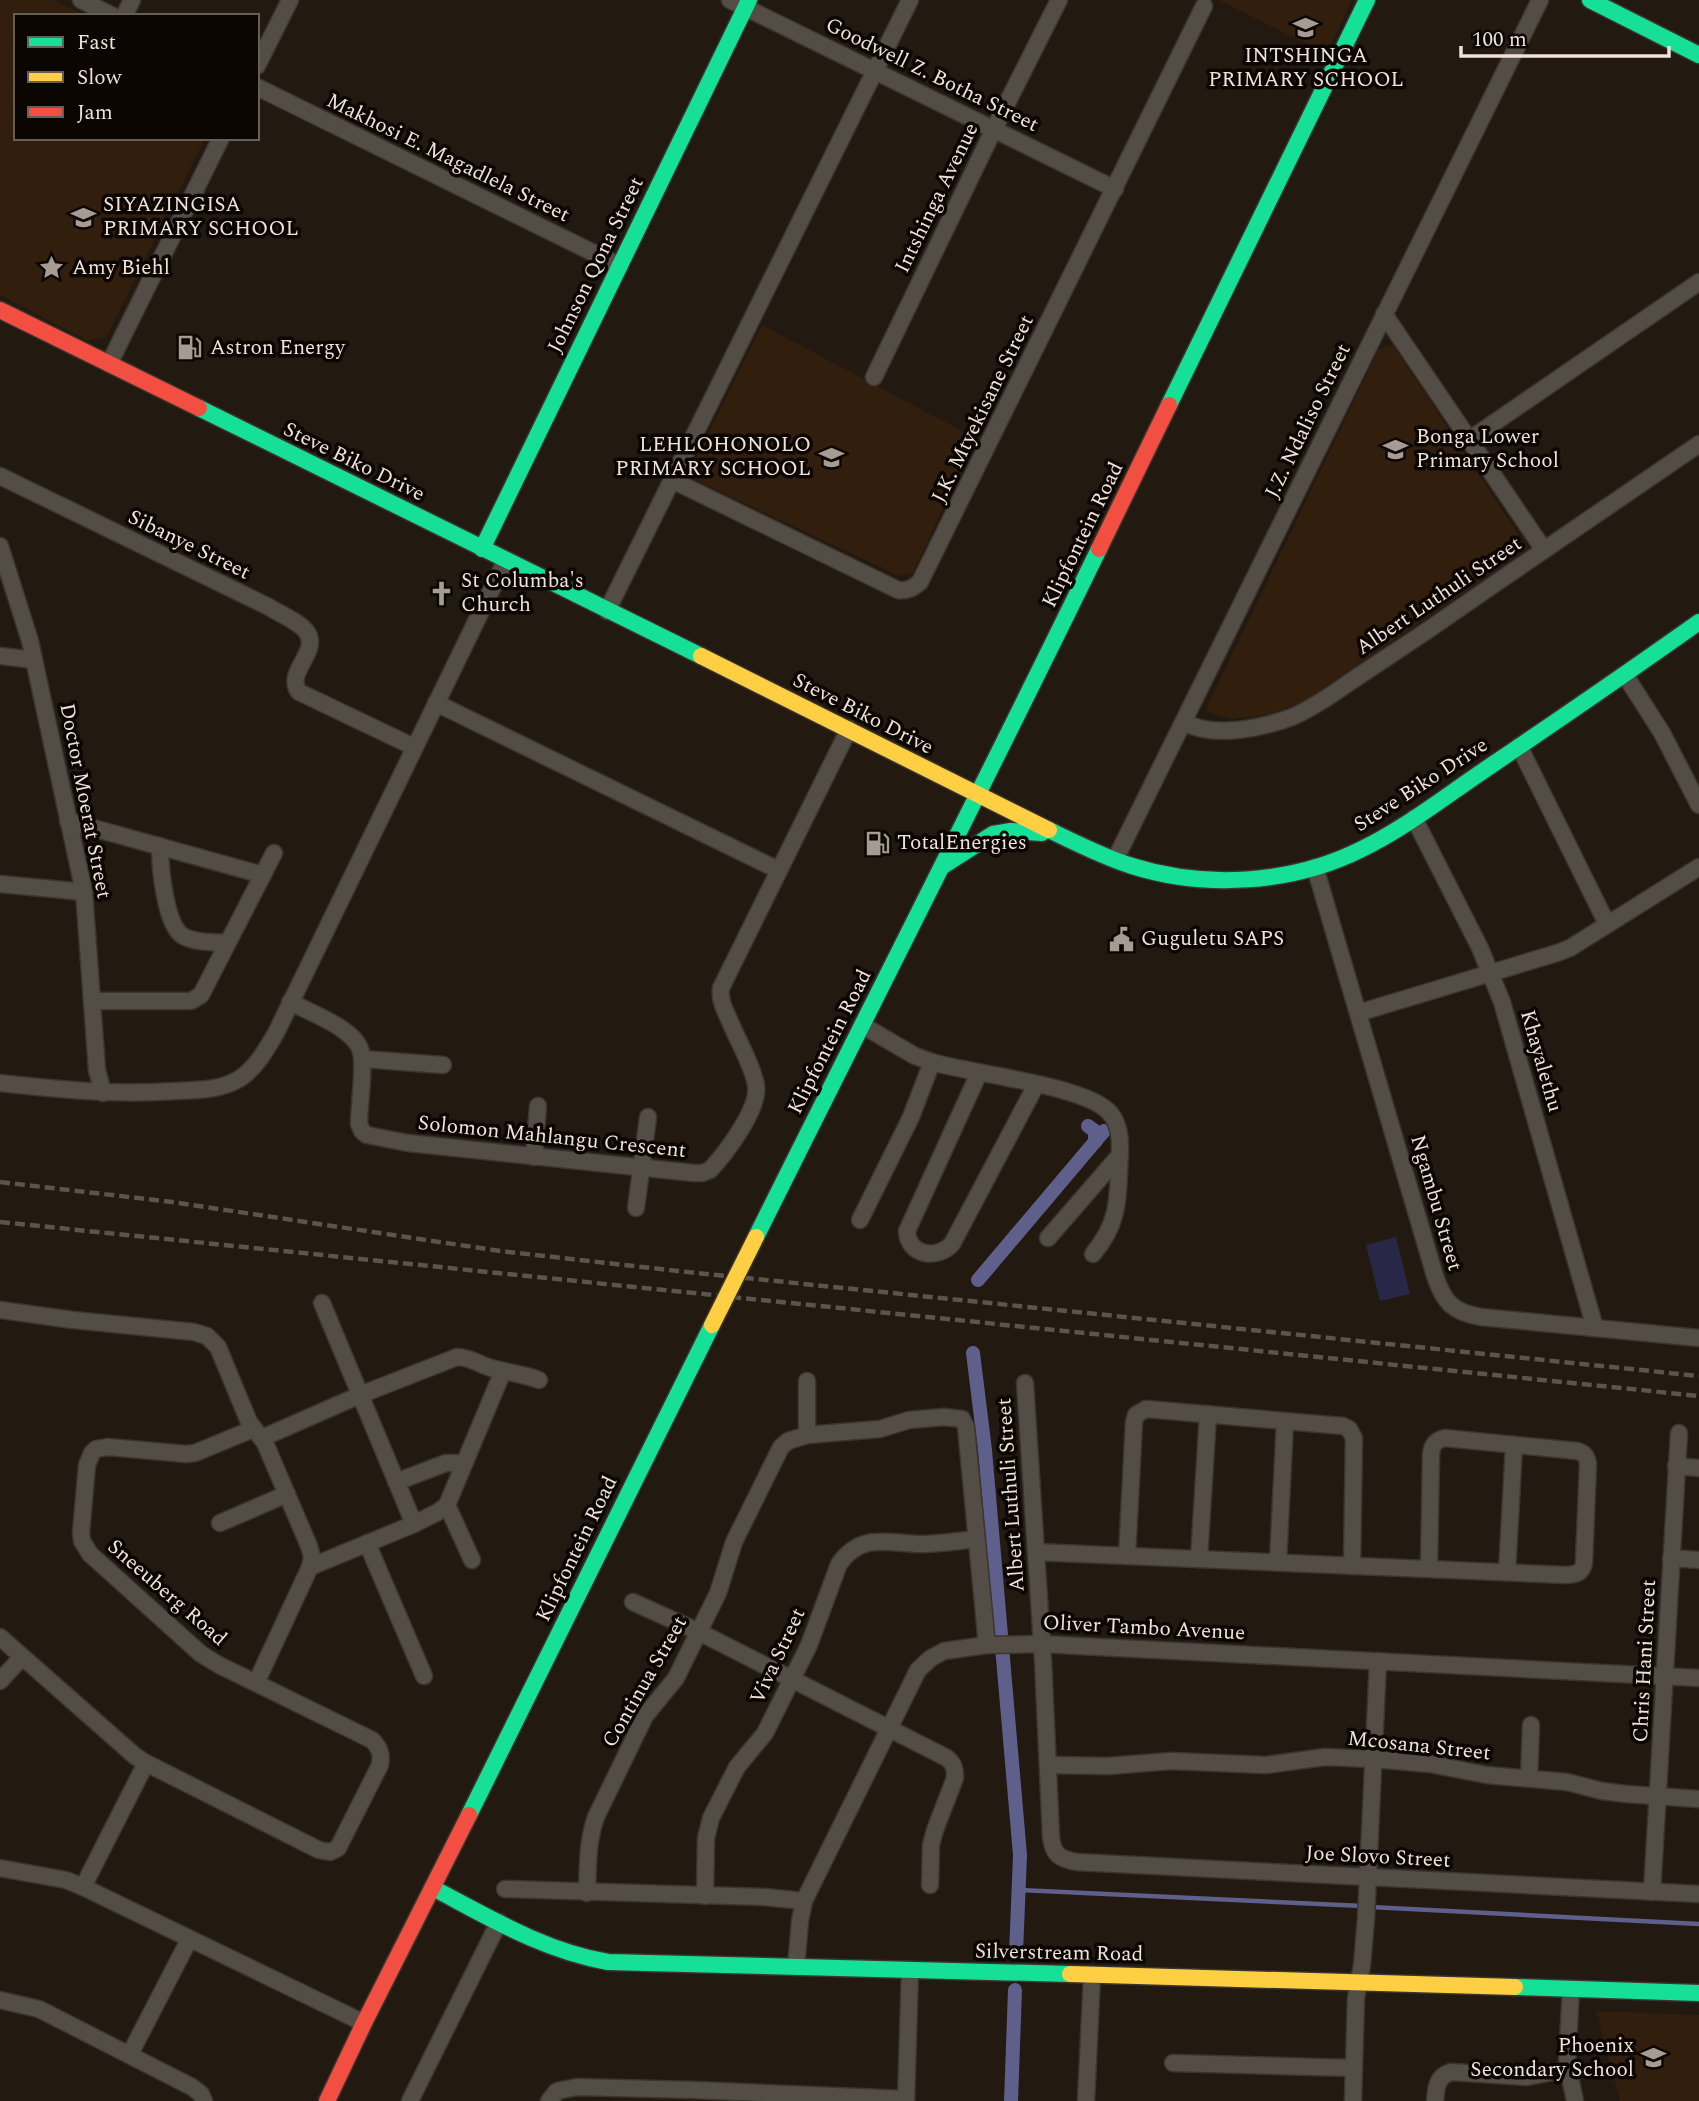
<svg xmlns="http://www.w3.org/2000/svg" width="1699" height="2101" font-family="Spectral,serif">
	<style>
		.built { fill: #321e0c }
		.green { fill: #292748 }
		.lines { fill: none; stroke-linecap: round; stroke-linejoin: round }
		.stream { stroke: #5e5f8a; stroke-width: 4.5 }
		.canal { stroke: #5e5f8a; stroke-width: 14 }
		.street-casing { stroke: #3c352f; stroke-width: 19 }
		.fast-casing { stroke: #3c352f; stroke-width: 19 }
		.slow-casing { stroke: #3c352f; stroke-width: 19 }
		.jam-casing { stroke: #3c352f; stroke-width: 19 }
		.street { stroke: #544d46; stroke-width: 16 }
		.fast { stroke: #16e098; stroke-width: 16 }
		.slow { stroke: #ffcf43; stroke-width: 16 }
		.jam { stroke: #f24e42; stroke-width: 16 }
		.rail { stroke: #5c544d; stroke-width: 4.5; stroke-dasharray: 10 5; stroke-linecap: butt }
		.slow-bridge-casing { stroke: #3c352f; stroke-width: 19; stroke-linecap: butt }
		.slow-bridge { stroke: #ffcf43; stroke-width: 16 }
		.labels { text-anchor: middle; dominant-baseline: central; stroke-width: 7; stroke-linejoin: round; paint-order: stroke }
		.poi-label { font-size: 21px; fill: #efe2d9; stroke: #0c0602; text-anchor: start }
		.street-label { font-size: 21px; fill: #efe2d9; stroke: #0c0602 }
	</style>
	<rect width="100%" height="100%" fill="#221910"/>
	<g class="built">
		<polygon points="0,0 54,0 86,16 16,16 16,138 205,138 106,338 86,340 0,295"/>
		<polygon points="1219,0 1352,0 1327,54"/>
		<polygon points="762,325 975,438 913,573 899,576 687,476"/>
		<polygon points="1393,345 1528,549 1306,700 1271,714 1231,719 1205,711 1379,349"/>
		<polygon points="1596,2011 1699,2015 1699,2101 1620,2101"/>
	</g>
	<polygon class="green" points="1396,1237 1410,1294 1380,1301 1366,1245"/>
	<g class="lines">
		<g class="stream">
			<polyline points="1020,1890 1363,1906"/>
			<polyline points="1371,1907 1699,1924"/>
		</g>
		<g class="canal">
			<polyline points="1088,1126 1095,1131 1095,1142"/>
			<polyline points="978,1280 1104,1131"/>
			<polyline points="973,1353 985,1450 1020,1855 1016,1953"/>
			<polyline points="1011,2101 1015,1990"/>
		</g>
		<defs>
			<g id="street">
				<polyline points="81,0 113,16"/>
				<polyline points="730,0 1115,189"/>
				<polyline points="124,16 132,0"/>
				<polyline points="257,66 290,0"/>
				<polyline points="257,87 620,266"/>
				<polyline points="1384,314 1544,550"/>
				<polyline points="109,364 221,138"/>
				<polyline points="874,377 994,129 1059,0"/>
				<polyline points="1469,440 1699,282"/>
				<path d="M 0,476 L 269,607 C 280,614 298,621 306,631 C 322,651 284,672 299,692 L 414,747"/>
				<path d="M 672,480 L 898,590 C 908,591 913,588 920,582 L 1204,6"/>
				<polyline points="0,546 30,641 84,892 97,1070 103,1093"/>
				<polyline points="607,611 910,0"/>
				<polyline points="0,656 34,660"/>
				<polyline points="1625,675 1662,733 1699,805"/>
				<polyline points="436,703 778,870"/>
				<path d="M 1184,722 C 1213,739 1262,728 1292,717 C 1311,709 1330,696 1347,684 C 1375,665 1403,647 1431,628 C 1520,566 1610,505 1699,444"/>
				<polyline points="1519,746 1607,924"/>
				<polyline points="1414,818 1480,948 1502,1002 1595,1328"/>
				<polyline points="68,821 263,875"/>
				<path d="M 160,846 C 160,866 165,925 183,936 C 195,943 214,942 227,943"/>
				<polyline points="1115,860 1540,0"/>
				<path d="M 1315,867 L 1435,1276 C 1444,1303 1453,1312 1481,1317 L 1699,1338"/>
				<polyline points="0,884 84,892"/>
				<polyline points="92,1001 191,1001 201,995 274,853"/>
				<path d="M 290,1002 C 311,1013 356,1029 361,1052 C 365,1067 359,1106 359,1124 L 362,1131 L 367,1135 L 408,1143 L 694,1173 L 702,1173 L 710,1170 C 726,1153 760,1108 756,1085 C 752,1064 739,1043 731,1024 C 726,1012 719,1001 721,988 L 849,729"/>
				<polyline points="1358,1013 1557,953 1570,948 1699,867"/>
				<path d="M 862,1025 L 915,1056 L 932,1062 C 971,1074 1086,1085 1110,1113 C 1123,1128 1120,1152 1119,1170 C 1118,1206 1116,1226 1093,1254"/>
				<polyline points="363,1059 443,1065"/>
				<path d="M 979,1073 L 907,1231 C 908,1256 937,1260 952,1244 L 1036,1085"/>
				<path d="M 0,1083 C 61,1090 115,1095 177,1091 C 198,1090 221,1090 239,1079 C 256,1068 266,1050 276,1033 L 506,560"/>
				<polyline points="534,1157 538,1106"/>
				<polyline points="636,1208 648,1117"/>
				<polyline points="860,1220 911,1117 932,1062"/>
				<polyline points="1048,1238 1120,1155"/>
				<polyline points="322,1303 414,1524"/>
				<polyline points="0,1310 73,1320 194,1332 207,1336 218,1347 249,1422 265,1443 309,1546 312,1557 310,1567 256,1683"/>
				<path d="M 1025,1383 L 1043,1660 L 1051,1837 C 1053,1855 1060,1859 1077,1862 L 1699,1894"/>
				<polyline points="807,1435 807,1381"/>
				<path d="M 262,1438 L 360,1395 L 457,1357 C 471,1357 481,1366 495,1369 C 510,1373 524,1374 539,1380"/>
				<polyline points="1676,1466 1699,1468"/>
				<polyline points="396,1482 446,1463 464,1463"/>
				<polyline points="447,1505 472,1560"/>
				<polyline points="220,1523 287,1494"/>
				<polyline points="367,1543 424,1676"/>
				<path d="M 1036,1552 L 1567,1575 C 1577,1574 1582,1573 1584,1563 L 1588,1463 C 1586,1456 1585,1453 1577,1451 L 1445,1438 C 1436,1440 1432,1444 1431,1454 L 1429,1569"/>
				<polyline points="1127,1556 1134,1422 1136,1415 1146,1409 1343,1426 1349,1429 1354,1438 1352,1566"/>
				<polyline points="1671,1558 1699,1560"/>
				<polyline points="1199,1559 1208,1414"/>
				<polyline points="1278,1562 1285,1421"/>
				<polyline points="310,1567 414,1524 438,1512 447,1505 503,1371"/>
				<polyline points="1507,1572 1514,1445"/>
				<path d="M 633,1602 L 699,1632 L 947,1758 C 954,1764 955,1768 955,1778 L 935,1830 L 931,1845 L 930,1885"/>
				<path d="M 0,1637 L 135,1756 L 146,1763 L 319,1850 L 330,1852 L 338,1848 L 380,1765 C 382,1754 380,1748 372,1740 L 219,1665 L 201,1654 L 90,1554 L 82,1541 L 81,1533 L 87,1465 L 92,1453 L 96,1449 L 108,1447 L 186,1454 L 195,1453 L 253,1429"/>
				<polyline points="0,1681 22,1657"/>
				<polyline points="1048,1765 1108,1766 1171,1761 1266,1765 1325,1757 1373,1759 1430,1764 1487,1775 1567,1782 1602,1791 1626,1794 1699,1799"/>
				<polyline points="1529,1778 1531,1725"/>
				<polyline points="0,1868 66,1880 83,1887 364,2023"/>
				<polyline points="83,1887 146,1763"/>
				<polyline points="505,1889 764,1897 804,1901"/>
				<polyline points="1652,1892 1679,1433"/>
				<path d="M 587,1893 C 588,1867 587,1842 596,1817 L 645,1716 L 676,1678 L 718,1593 L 734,1542 L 781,1447 L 788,1441 L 807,1435 L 880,1429 L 909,1420 L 944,1417 L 962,1419 L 966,1427 L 987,1645"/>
				<path d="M 705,1896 L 706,1838 L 711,1818 L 737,1767 L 765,1733 L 809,1645 L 839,1564 C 863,1530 892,1545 926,1544 C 943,1543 960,1541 976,1539"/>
				<polyline points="796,1967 800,1921 804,1901 918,1670 931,1658 944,1651 987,1645 1041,1644 1699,1678"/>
				<polyline points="1571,1989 1567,2063 1575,2101"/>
				<polyline points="0,2000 39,2009 192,2087 201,2094 204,2101"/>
				<polyline points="130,2054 189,1940"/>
				<polyline points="1173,2063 1354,2068"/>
				<polyline points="410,2101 499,1922"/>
				<polyline points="549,2101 557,2091 577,2087 694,2090 906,2099"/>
				<polyline points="906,2101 910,1970"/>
				<polyline points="1086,2101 1092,1975"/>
				<polyline points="1353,2101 1356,1998 1362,1965 1366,1918 1378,1661"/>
				<path d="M 1435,2101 C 1436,2088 1437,2076 1451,2072 L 1527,2077 L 1568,2069"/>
			</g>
			<g id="fast">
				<polyline points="1590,0 1699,55"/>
				<polyline points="1169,405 1367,0"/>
				<polyline points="199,408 701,656"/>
				<polyline points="482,549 749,0"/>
				<path d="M 1049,830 C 1076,843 1103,857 1132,866 C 1205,889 1291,884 1360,850 C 1406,828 1447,795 1489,767 C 1560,719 1630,671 1699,622"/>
				<polyline points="943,866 993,834 1011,831 1042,833"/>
				<path d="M 756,1237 C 870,1008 987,779 1099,549"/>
				<polyline points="469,1815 712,1325"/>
				<path d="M 433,1888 C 490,1918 544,1951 608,1962 L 1070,1974"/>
				<polyline points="1515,1987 1699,1993"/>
			</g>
			<g id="slow">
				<polyline points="701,656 1049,830"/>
				<polyline points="1070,1974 1515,1987"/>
			</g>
			<g id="jam">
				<polyline points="0,310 199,408"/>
				<polyline points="1099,549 1169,405"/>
				<polyline points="327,2101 364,2023 469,1815"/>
			</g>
		</defs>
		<use href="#street" class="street-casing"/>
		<use href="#fast" class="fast-casing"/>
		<use href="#slow" class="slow-casing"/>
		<use href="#jam" class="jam-casing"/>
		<use href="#street" class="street"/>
		<use href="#fast" class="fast"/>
		<use href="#slow" class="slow"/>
		<use href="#jam" class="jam"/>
		<g class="rail">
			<polyline points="0,1182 172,1202 500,1251 678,1271 1699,1376"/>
			<polyline points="0,1222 1699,1396"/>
		</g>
		<defs>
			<polyline id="slow-bridge" points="712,1325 756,1237"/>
		</defs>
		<use href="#slow-bridge" class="slow-bridge-casing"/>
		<use href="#slow-bridge" class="slow-bridge"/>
	</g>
	<defs>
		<symbol id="school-bare" viewBox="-9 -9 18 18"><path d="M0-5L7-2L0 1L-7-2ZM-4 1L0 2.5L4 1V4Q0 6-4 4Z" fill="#a79c93" stroke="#0c0602" stroke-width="2.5" paint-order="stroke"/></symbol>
		<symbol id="sight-bare" viewBox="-9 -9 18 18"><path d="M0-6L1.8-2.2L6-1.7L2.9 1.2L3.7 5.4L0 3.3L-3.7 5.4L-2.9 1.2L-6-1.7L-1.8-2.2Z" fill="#a79c93" stroke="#0c0602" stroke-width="2.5" paint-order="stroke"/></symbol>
		<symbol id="fuel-bare" viewBox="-9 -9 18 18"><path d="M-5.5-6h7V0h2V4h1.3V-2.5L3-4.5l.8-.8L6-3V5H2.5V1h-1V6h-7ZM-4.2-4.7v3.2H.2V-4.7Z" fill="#a79c93" stroke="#0c0602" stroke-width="2.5" paint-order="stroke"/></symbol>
		<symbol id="church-bare" viewBox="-9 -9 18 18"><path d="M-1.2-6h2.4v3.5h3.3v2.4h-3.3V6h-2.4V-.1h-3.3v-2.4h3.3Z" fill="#a79c93" stroke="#0c0602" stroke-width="2.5" paint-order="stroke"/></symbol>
		<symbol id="civic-bare" viewBox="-9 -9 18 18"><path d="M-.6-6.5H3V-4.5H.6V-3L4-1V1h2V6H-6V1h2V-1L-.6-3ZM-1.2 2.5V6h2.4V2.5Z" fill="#a79c93" stroke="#0c0602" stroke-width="2.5" paint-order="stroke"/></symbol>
	</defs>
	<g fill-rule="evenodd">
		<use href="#school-bare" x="1288" y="10" width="35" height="35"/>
		<use href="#school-bare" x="66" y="200" width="35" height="35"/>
		<use href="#sight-bare" x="34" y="250" width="35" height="35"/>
		<use href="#fuel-bare" x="172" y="330" width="35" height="35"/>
		<use href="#school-bare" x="1378" y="432" width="35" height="35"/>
		<use href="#school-bare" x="814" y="440" width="35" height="35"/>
		<use href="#church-bare" x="424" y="576" width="35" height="35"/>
		<use href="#fuel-bare" x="860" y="826" width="35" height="35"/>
		<use href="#civic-bare" x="1104" y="922" width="35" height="35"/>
		<use href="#school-bare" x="1636" y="2040" width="35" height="35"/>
	</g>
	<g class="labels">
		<g class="poi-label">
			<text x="1306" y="56" text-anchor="middle">INTSHINGA<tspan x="1306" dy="24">PRIMARY SCHOOL</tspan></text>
			<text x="103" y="205">SIYAZINGISA<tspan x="103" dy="24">PRIMARY SCHOOL</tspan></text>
			<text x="72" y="268">Amy Biehl</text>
			<text x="210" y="348">Astron Energy</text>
			<text x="1416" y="437">Bonga Lower<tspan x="1416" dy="24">Primary School</tspan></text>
			<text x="811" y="445" text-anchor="end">LEHLOHONOLO<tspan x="811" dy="24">PRIMARY SCHOOL</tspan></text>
			<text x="461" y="581">St Columba's<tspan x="461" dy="24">Church</tspan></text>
			<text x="897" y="843">TotalEnergies</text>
			<text x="1141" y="939">Guguletu SAPS</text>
			<text x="1634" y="2046" text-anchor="end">Phoenix<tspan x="1634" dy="24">Secondary School</tspan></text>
		</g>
		<g class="street-label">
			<text transform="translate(932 75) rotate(26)">Goodwell Z. Botha Street</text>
			<text transform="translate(448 158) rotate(26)">Makhosi E. Magadlela Street</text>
			<text transform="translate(937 198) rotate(-64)">Intshinga Avenue</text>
			<text transform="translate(596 265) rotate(-64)">Johnson Qona Street</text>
			<text transform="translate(983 409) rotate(-64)">J.K. Mtyekisane Street</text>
			<text transform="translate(1308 421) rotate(-64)">J.Z. Ndaliso Street</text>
			<text transform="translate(354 462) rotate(26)">Steve Biko Drive</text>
			<text transform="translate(1083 535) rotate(-64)">Klipfontein Road</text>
			<text transform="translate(189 545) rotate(26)">Sibanye Street</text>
			<text transform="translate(1439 596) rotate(-34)">Albert Luthuli Street</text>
			<text transform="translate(863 714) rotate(27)">Steve Biko Drive</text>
			<text transform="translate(1421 785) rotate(-33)">Steve Biko Drive</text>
			<text transform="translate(85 801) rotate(79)">Doctor Moerat Street</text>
			<text transform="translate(830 1042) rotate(-63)">Klipfontein Road</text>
			<text transform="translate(1541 1061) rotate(74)">Khayalethu</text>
			<text transform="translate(552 1137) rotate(6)">Solomon Mahlangu Crescent</text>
			<text transform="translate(1436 1203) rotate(74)">Ngambu Street</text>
			<text transform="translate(1011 1495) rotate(-94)">Albert Luthuli Street</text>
			<text transform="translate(577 1549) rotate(-64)">Klipfontein Road</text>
			<text transform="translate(167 1593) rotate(41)">Sneeuberg Road</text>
			<text transform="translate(1144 1628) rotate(3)">Oliver Tambo Avenue</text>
			<text transform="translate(778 1656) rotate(-65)">Viva Street</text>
			<text transform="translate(1645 1661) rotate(-87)">Chris Hani Street</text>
			<text transform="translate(645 1682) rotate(-60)">Continua Street</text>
			<text transform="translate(1419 1746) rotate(6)">Mcosana Street</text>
			<text transform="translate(1378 1857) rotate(3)">Joe Slovo Street</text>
			<text transform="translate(1059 1953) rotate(1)">Silverstream Road</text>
		</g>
	</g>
	<rect x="14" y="14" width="245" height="126" fill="#0c0602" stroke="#675e58" stroke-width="2"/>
	<rect x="28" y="37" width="35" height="10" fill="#16e098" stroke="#675e58" stroke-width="2"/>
	<text x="77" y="49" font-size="21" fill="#efe2d9">Fast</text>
	<rect x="28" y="72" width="35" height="10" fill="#ffcf43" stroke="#675e58" stroke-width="2"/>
	<text x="77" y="84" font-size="21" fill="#efe2d9">Slow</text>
	<rect x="28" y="107" width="35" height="10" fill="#f24e42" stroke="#675e58" stroke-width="2"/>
	<text x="77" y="119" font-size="21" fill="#efe2d9">Jam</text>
	<path d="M1461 46v10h208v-10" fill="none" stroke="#efe2d9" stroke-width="3.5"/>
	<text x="1472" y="46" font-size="21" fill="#efe2d9" stroke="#0c0602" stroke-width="5" paint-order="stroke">100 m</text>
</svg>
